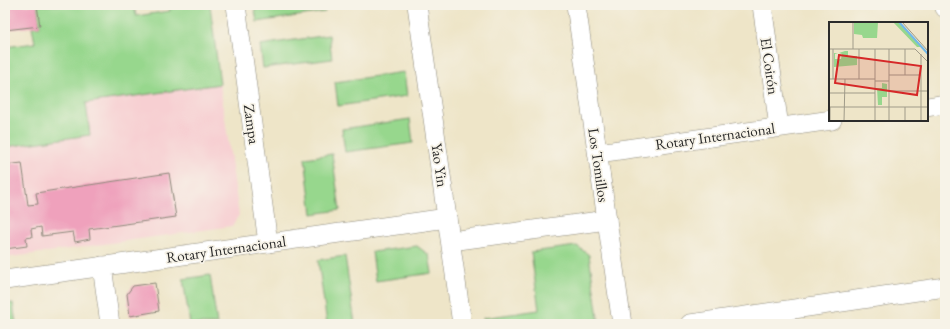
<svg xmlns="http://www.w3.org/2000/svg" width="950" height="329" font-family="'EB Garamond',serif">
	<style>
		.built { fill: #f7cfd2 }
		.green { fill: #97d78d; stroke: #61815c }
		.building { fill: #efa1bc }
		.lines { fill: none; stroke-linecap: round; stroke-linejoin: round }
		.minor-casing { stroke: #8c887a; stroke-width: 20 }
		.minor { stroke: #fff; stroke-width: 19 }
		.labels { text-anchor: middle; dominant-baseline: central; stroke-width: 3.5; stroke-linejoin: round; paint-order: stroke }
		.street-label { font-size: 15px; fill: #2b2b2b; stroke: #f7f3e8 }
		.inset-river { fill: none; stroke: #72b8e9; stroke-width: 2 }
		.inset-road { fill: none; stroke: #a09b89; stroke-width: 1 }
		.view { fill: #d62828; fill-opacity: 0.15; stroke: #d62828; stroke-width: 2 }
		.inset-edge { fill: none; stroke: #2b2b2b; stroke-width: 2 }
	</style>
	<rect width="100%" height="100%" fill="#f7f3e8"/>
	<filter id="ink" filterUnits="userSpaceOnUse"><feTurbulence type="fractalNoise" baseFrequency=".025" numOctaves="2"/><feDisplacementMap in="SourceGraphic" scale="8" xChannelSelector="R" yChannelSelector="G"/><feConvolveMatrix kernelMatrix="1 2 1 2 8 2 1 2 1" color-interpolation-filters="sRGB"/></filter>
	<filter id="wash" filterUnits="userSpaceOnUse"><feTurbulence type="fractalNoise" baseFrequency=".012" numOctaves="4" result="noise"/><feDisplacementMap in="SourceGraphic" scale="16" xChannelSelector="R" yChannelSelector="G"/><feGaussianBlur stdDeviation="0.9" result="paint"/><feColorMatrix in="noise" values="0 0 0 0 0 0 0 0 0 0 0 0 0 0 0 0 0 1.4 0 .05"/><feComposite in="paint" operator="in"/></filter>
	<g filter="url(#wash)">
		<rect width="100%" height="100%" fill="#eee5c8"/>
		<polygon class="built" points="220,84 239,215 232,226 5,258 5,147 90,135 86,103"/>
		<g class="green">
			<polygon points="37,5 100,5 100,7 115,5 134,5 136,16 170,11 169,5 210,5 220,84 86,103 90,135 5,147 5,47 35,43 32,27 40,26"/>
			<polygon points="254,5 324,5 325,12 257,22"/>
			<polygon points="329,35 332,59 263,68 260,45"/>
			<polygon points="404,72 407,96 338,106 335,82"/>
			<polygon points="410,119 413,143 345,152 342,129"/>
			<polygon points="332,154 340,210 312,214 305,158"/>
			<polygon points="417,246 429,255 432,273 376,281 372,252"/>
			<polygon points="577,246 589,255 599,324 484,324 483,318 539,310 531,252"/>
			<polygon points="345,256 355,324 327,324 318,260"/>
			<polygon points="210,275 217,324 190,324 183,279"/>
			<polygon points="13,303 16,324 5,324 5,304"/>
		</g>
		<g id="blocks">
			<g class="building">
				<polygon points="5,5 37,5 40,26 5,30"/>
				<polygon points="22,163 28,205 38,204 36,193 169,173 176,217 89,229 90,239 75,242 73,232 42,236 41,227 31,229 32,237 26,238 27,246 5,249 5,165"/>
				<polygon points="155,283 159,311 130,316 127,294 133,286"/>
			</g>
		</g>
	</g>
	<g filter="url(#ink)">
		<use href="#blocks" fill-opacity="0" stroke="#8c887a" stroke-width="1"/>
		<g class="lines">
			<defs>
				<g id="minor">
					<polyline points="236,5 268,243"/>
					<polyline points="417,5 462,324"/>
					<polyline points="576,5 622,324"/>
					<polyline points="762,5 779,127"/>
					<polyline points="945,5 945,8"/>
					<polyline points="927,107 945,104"/>
					<polyline points="598,153 832,120"/>
					<polyline points="451,241 607,220"/>
					<polyline points="102,266 110,324"/>
					<polyline points="5,280 447,218"/>
					<polyline points="690,324 945,287"/>
				</g>
			</defs>
			<use href="#minor" class="minor-casing"/>
			<use href="#minor" class="minor"/>
		</g>
	</g>
	<g class="labels">
		<g class="street-label">
			<text transform="translate(770 66) rotate(82)">El Coirón</text>
			<text transform="translate(252 124) rotate(82)">Zampa</text>
			<text transform="translate(715 136) rotate(-8)">Rotary Internacional</text>
			<text transform="translate(440 165) rotate(82)">Yao Yin</text>
			<text transform="translate(599 165) rotate(82)">Los Tomillos</text>
			<text transform="translate(226 249) rotate(-8)">Rotary Internacional</text>
		</g>
	</g>
	<g transform="translate(829 22)">
		<rect width="99" height="99" fill="#eee5c8"/>
		<path d="M 25,0 L 49,0 L 48,16 L 34,16 L 33,13 L 25,12 ZM 64,0 L 69,0 L 92,25 L 88,25 ZM 16,29 L 19,29 L 19,34 L 28,34 L 28,43 L 5,45 L 5,31 L 9,31 L 6,32 L 6,37 L 12,37 L 13,32 L 10,31 ZM 53,61 L 58,62 L 58,75 L 53,75 L 53,83 L 49,83 L 48,66 L 53,66 Z" fill="#97d78d"/>
		<path class="inset-river" d="M 70,0 L 99,32"/>
		<path class="inset-road" d="M 73,0 L 99,29M 0,27 L 86,27 L 99,40M 4,27 L 4,57M 24,27 L 24,0M 46,27 L 46,99M 60,27 L 60,99M 76,27 L 76,53M 92,32 L 92,99M 60,53 L 92,53M 0,57 L 46,57M 30,57 L 30,27M 46,59 L 60,59M 60,69 L 99,69M 0,71 L 46,71M 0,85 L 99,85M 1,85 L 1,99M 76,85 L 76,99M 15,99 L 16,57M 15,99 L 46,99"/>
		<path class="view" d="M 10,33 L 92,44 L 88,73 L 6,61 Z"/>
		<rect width="99" height="99" class="inset-edge"/>
	</g>
	<rect width="950" height="329" fill="none" stroke="#f7f3e8" stroke-width="20"/>
</svg>
